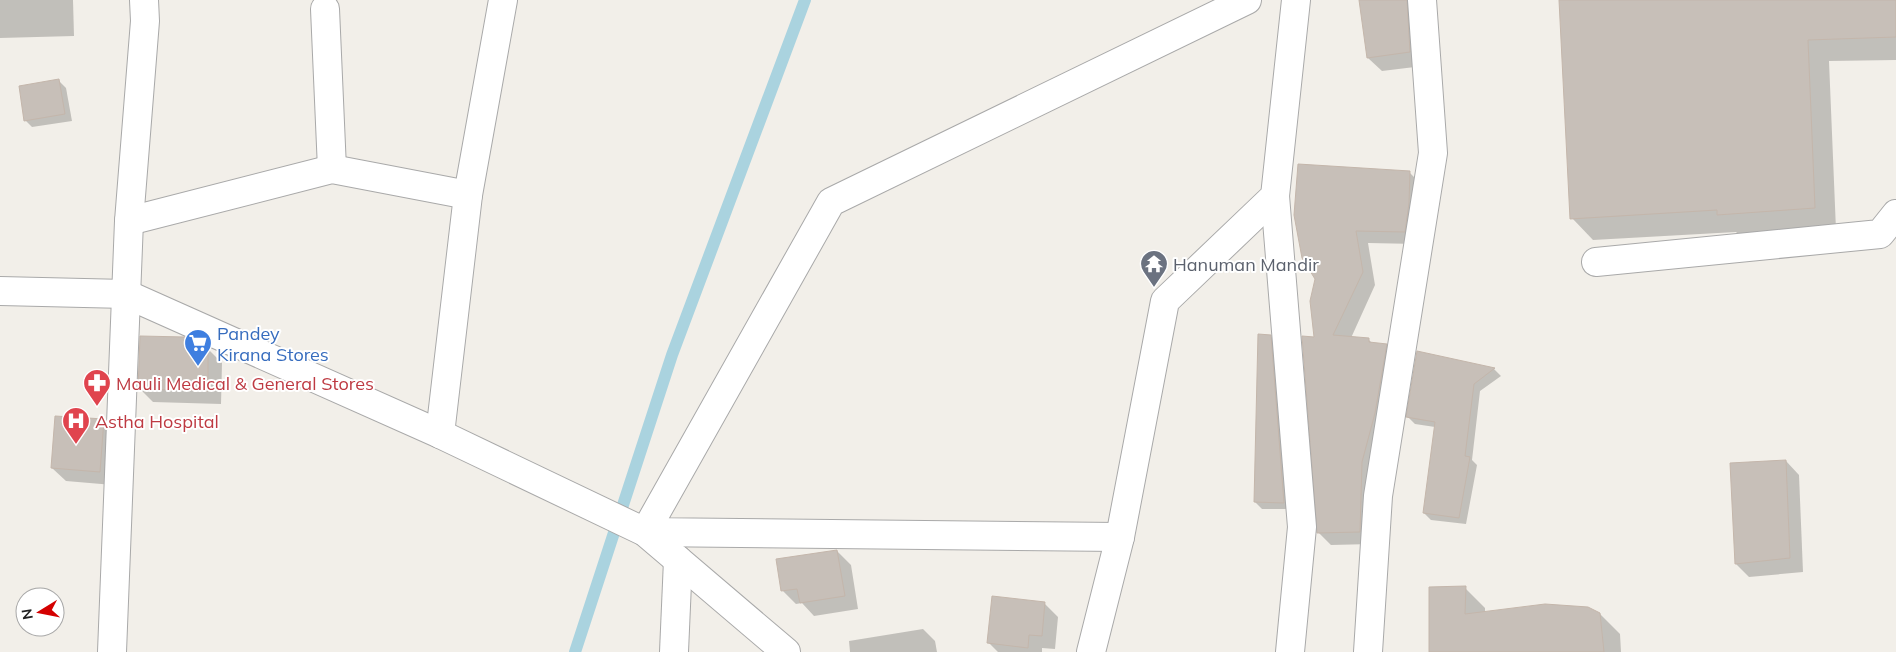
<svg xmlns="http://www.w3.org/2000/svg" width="1896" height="652" font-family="Mulish,sans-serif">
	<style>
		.shadow { fill: #0003 }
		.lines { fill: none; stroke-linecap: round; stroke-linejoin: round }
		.stream { stroke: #aad3df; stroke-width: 12 }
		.building { fill: #c7bfb8; stroke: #c4b6ab }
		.minor-casing { stroke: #a9a9a9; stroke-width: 30 }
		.minor { stroke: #fff; stroke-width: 28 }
		.labels { text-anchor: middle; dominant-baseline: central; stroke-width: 4; stroke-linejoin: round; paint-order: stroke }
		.worship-label { font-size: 18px; fill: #5b616d; stroke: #fff; text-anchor: start }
		.shop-label { font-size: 18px; fill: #366cbe; stroke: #fff; text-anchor: start }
		.health-label { font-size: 18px; fill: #be3a42; stroke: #fff; text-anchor: start }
	</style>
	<rect width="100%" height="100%" fill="#f2efe9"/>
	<g class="shadow">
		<polygon points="0,0 73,0 74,36 0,38"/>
		<polygon points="1360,0 1419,0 1423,66 1382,71 1368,58"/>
		<polygon points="1561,0 1896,0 1896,60 1829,61 1836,230 1740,236 1736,232 1593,240 1572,218"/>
		<polygon points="59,81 66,88 72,121 32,127 25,120"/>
		<polygon points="1409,172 1422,185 1417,244 1368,243 1375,285 1351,338 1368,339 1373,344 1386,345 1399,358 1372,544 1331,545 1318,532 1315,338 1316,279 1303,258"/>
		<polygon points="1270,336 1277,343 1291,509 1262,509 1255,502"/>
		<polygon points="208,349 222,363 221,404 153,402 139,388"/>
		<polygon points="1418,352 1494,369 1501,376 1480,391 1472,460 1477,465 1466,524 1431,520 1424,513 1435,427 1415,424 1408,417"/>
		<polygon points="103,420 117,434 113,485 66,481 52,468"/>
		<polygon points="1786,461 1799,475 1803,572 1749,577 1736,564"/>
		<polygon points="837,551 851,565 858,609 814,616 802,603 796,604 783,591"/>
		<polygon points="1465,588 1485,608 1485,612 1600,614 1620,634 1621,652 1431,652"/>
		<polygon points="1044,603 1058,617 1055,649 1042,648 1042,652 998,652 989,643"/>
		<polygon points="923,629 935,641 937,652 850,652 849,641"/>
	</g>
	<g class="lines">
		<polyline class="stream" points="575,652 672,355 805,0"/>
	</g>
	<g class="building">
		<polygon points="1359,0 1407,0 1410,52 1367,58"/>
		<polygon points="1559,0 1896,0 1896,37 1808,40 1815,208 1717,215 1717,210 1570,219"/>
		<polygon points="59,79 65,114 24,121 19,86"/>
		<polygon points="1298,164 1410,171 1409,203 1405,232 1356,231 1363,272 1333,335 1369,338 1369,342 1387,344 1375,413 1362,462 1360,532 1317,533 1302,336 1314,337 1310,301 1315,279 1302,258 1294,215"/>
		<polygon points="1258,334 1271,335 1284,503 1254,502"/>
		<polygon points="140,336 185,337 208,348 208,391 138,389"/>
		<polygon points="1417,351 1495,368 1474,384 1465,456 1470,457 1459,518 1423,513 1435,422 1406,417"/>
		<polygon points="55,416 104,419 100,472 51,468"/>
		<polygon points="1786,460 1790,558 1735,564 1730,463"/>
		<polygon points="837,550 845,596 800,603 797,589 781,591 776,559"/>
		<polygon points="1466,586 1465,614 1545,604 1588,607 1600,613 1604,652 1429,652 1429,587"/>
		<polygon points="992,596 1045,602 1042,636 1029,635 1028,648 987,643"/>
	</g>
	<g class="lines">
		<defs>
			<g id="minor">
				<polyline points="325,9 332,169"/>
				<polyline points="1275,196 1302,527 1290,652"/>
				<polyline points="129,221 332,169 468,195"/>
				<polyline points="1596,262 1880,234 1896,214"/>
				<polyline points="0,291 126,294 440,434 645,532 786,652"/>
				<polyline points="440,434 468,195 503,0"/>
				<polyline points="1120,537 645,532 831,202 1247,0"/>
				<polyline points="112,652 129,221 145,21 144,0"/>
				<polyline points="674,652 678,560"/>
				<polyline points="1091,652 1120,537 1165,301 1275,196 1296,0"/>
				<polyline points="1368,652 1378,496 1433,153 1422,0"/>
			</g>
		</defs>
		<use href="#minor" class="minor-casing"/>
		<use href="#minor" class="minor"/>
	</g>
	<defs>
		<symbol id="temple-pin" viewBox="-11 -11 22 30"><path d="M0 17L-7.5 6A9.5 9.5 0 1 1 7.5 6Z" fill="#6b7280" stroke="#fff"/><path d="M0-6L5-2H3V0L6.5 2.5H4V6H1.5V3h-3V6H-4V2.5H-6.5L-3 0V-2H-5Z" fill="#fff"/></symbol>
		<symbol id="supermarket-pin" viewBox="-11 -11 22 30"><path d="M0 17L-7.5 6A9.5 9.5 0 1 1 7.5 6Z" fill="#3f7fe0" stroke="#fff"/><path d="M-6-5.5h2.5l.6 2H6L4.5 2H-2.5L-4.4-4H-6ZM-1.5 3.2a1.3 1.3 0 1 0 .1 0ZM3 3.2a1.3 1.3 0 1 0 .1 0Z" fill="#fff"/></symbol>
		<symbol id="pharmacy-pin" viewBox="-11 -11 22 30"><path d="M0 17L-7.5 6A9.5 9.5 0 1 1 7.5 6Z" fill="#e0444e" stroke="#fff"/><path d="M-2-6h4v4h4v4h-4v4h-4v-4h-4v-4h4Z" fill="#fff"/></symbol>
		<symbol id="hospital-pin" viewBox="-11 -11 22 30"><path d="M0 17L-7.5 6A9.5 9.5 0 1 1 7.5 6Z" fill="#e0444e" stroke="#fff"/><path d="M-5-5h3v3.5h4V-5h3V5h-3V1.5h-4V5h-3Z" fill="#fff"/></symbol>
	</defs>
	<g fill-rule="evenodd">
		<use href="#temple-pin" x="1138" y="248" width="32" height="43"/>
		<use href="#supermarket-pin" x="182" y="327" width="32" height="43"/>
		<use href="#pharmacy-pin" x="81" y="367" width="32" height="43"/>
		<use href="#hospital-pin" x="60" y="405" width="32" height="43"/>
	</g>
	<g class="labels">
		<g class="worship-label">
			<text x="1173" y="264">Hanuman Mandir</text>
		</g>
		<g class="shop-label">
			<text x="217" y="333">Pandey<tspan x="217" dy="21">Kirana Stores</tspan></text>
		</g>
		<g class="health-label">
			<text x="116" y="383">Mauli Medical &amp; General Stores</text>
			<text x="95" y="421">Astha Hospital</text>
		</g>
	</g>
	<g transform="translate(40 612) rotate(260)"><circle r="24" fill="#ffffff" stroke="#a7a7a7"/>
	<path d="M0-4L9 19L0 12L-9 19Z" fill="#d40000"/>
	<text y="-8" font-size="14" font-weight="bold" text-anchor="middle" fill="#222222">N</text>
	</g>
</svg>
